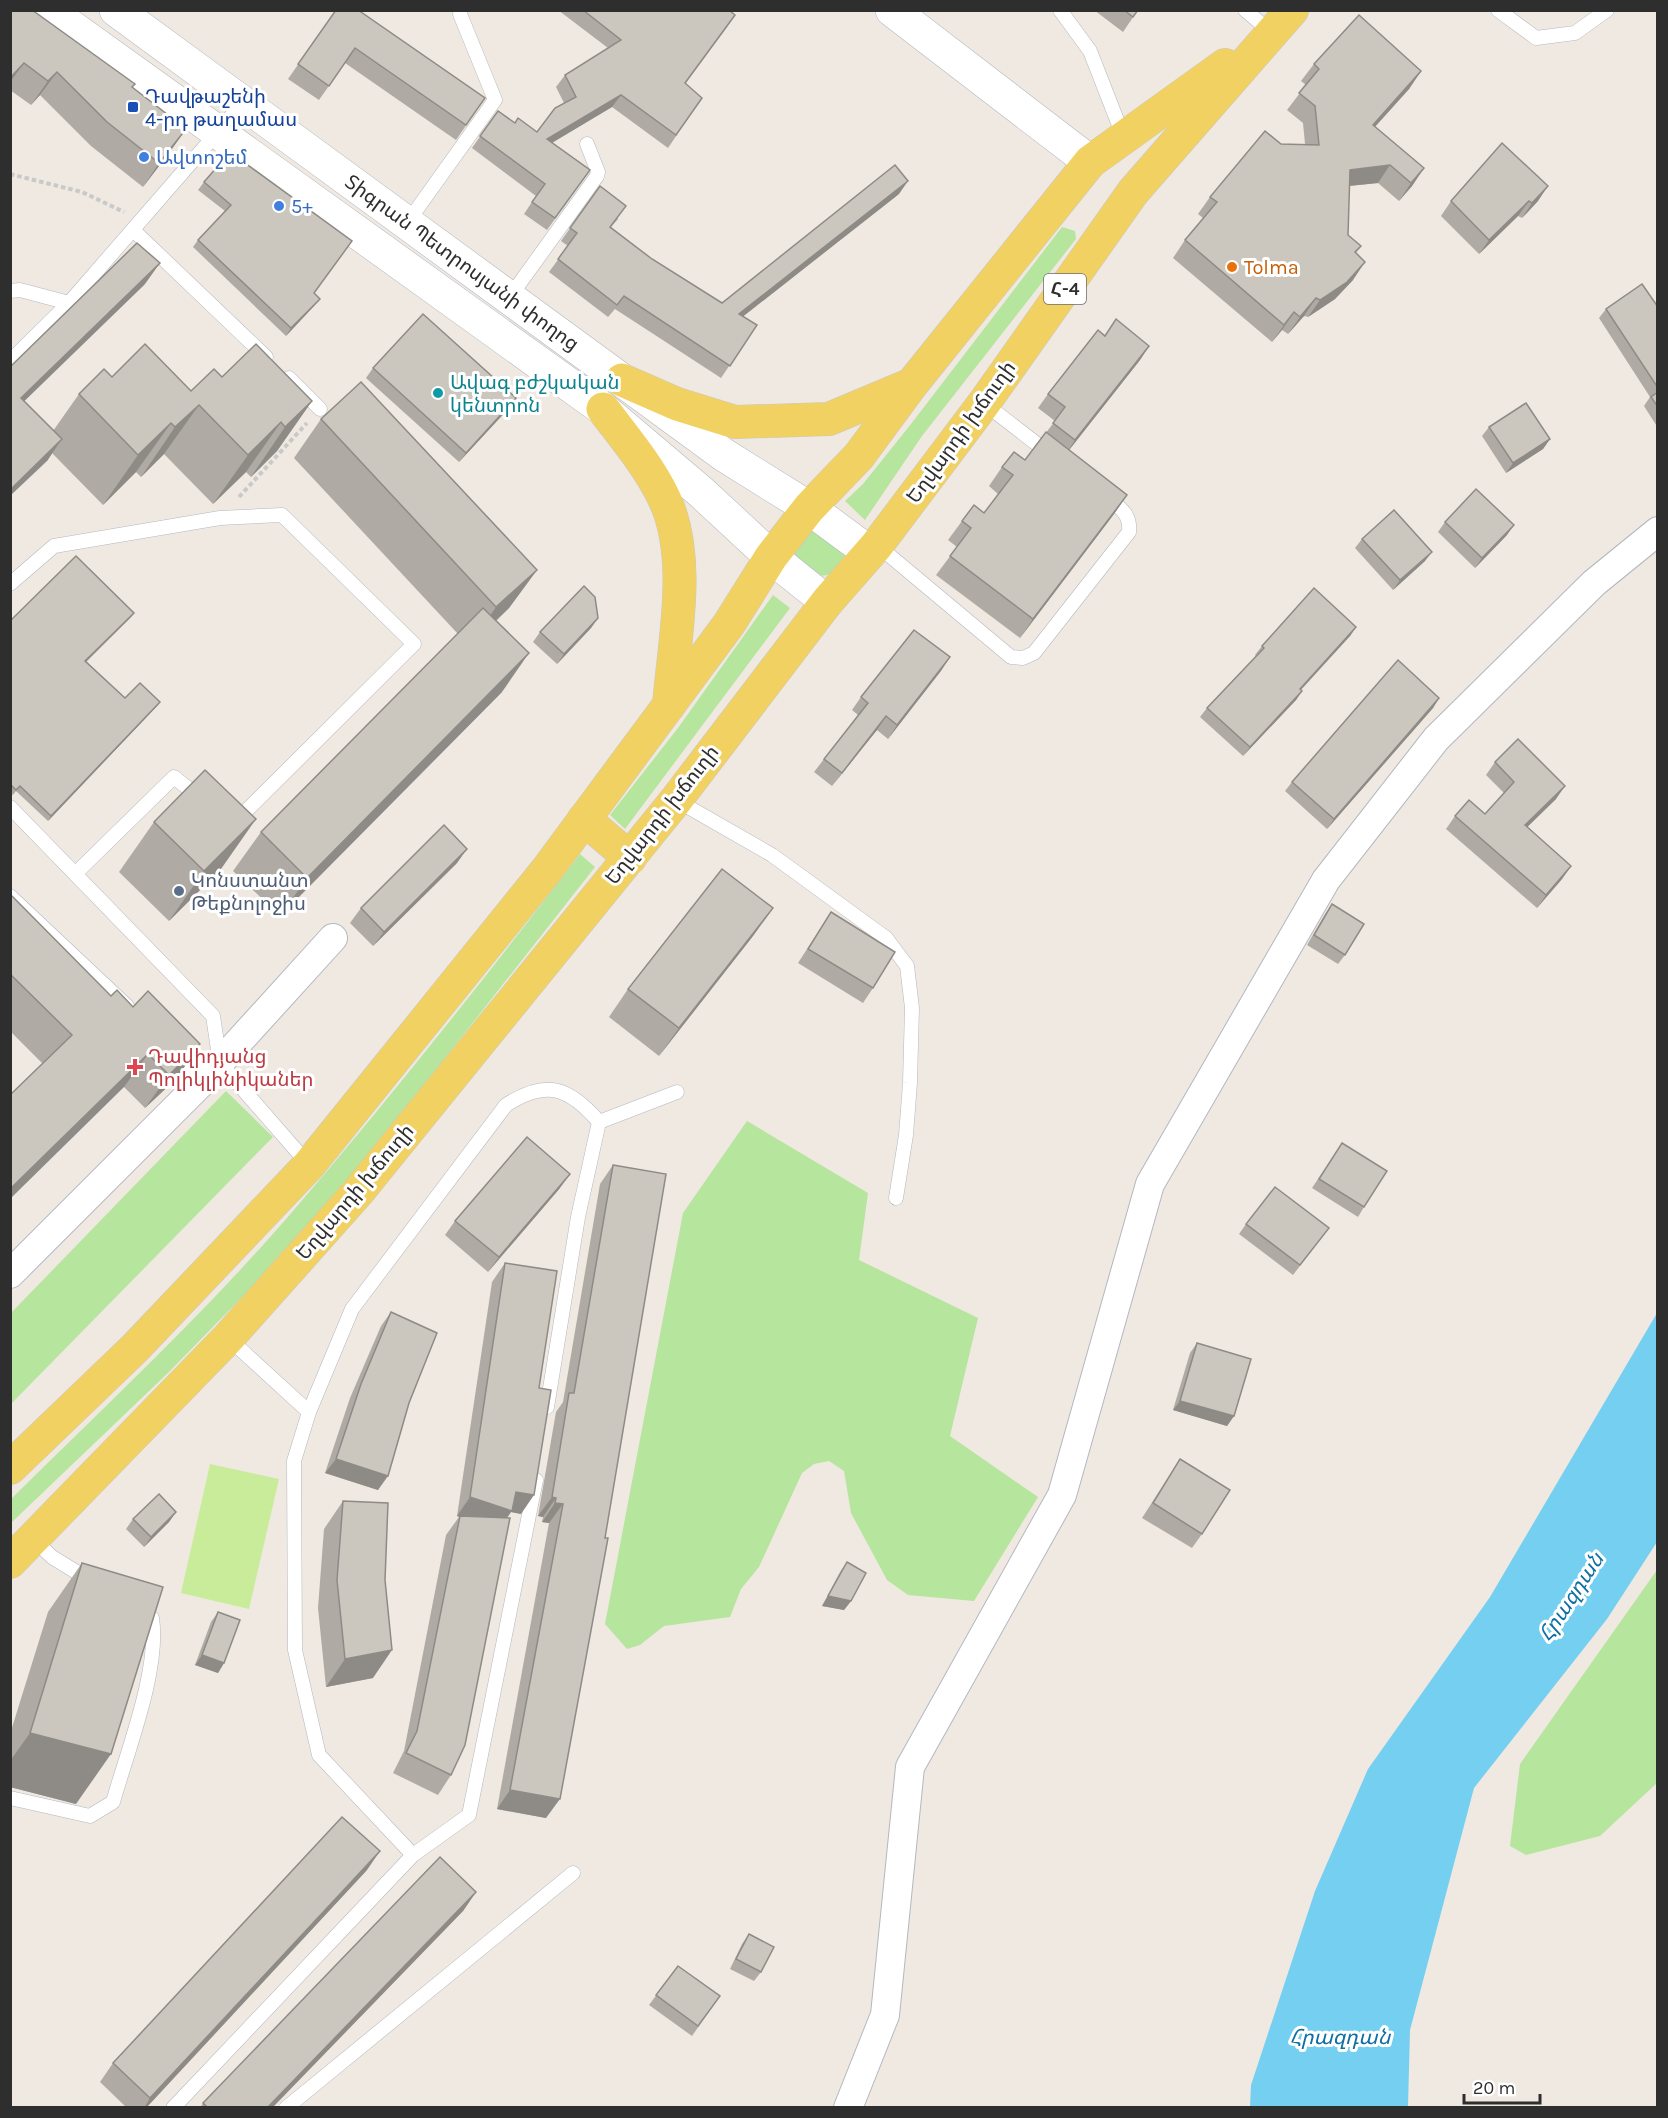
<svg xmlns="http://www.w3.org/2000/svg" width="1668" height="2118" font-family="Karla,'Noto Sans Armenian',sans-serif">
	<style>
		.green { fill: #b6e59e }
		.pitch { fill: #c9ec9a }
		.water { fill: #75cff0 }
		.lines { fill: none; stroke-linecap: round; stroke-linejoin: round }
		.lane-casing { stroke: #b4b7c1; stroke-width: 15 }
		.street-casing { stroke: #b4b7c1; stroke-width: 30 }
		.secondary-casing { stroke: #b4b7c1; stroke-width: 34 }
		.primary-casing { stroke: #c9c9c9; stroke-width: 34 }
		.path { stroke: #c9c9c9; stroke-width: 4; stroke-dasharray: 4.5 3; stroke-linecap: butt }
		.lane { stroke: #fff; stroke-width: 14 }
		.street { stroke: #fff; stroke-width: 28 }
		.secondary { stroke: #fff; stroke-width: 33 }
		.primary { stroke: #f2d163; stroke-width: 33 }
		.wall { fill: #afaba4 }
		.shaded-wall { fill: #8e8b86 }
		.building { fill: #cbc7bf; stroke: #8e8b86; stroke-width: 1.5 }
		.transit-dot { fill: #1a4fb4; stroke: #fff; stroke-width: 2 }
		.shop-dot { fill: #3f7fe0; stroke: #fff; stroke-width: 2 }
		.food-dot { fill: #e8710a; stroke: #fff; stroke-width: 2 }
		.culture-dot { fill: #0f9aa8; stroke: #fff; stroke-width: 2 }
		.service-dot { fill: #5c6f8a; stroke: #fff; stroke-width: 2 }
		.health-dot { fill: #e0444e; stroke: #fff; stroke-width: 2 }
		.labels { text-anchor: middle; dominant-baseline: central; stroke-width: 6; stroke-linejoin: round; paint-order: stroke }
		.shield { fill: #fff; stroke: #6d6d6d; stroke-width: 1.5 }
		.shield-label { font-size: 18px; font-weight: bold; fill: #2e2e2e }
		.transit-label { font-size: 20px; fill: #164399; stroke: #fff; text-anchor: start }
		.shop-label { font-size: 20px; fill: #366cbe; stroke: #fff; text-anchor: start }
		.street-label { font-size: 20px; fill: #2e2e2e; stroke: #fff }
		.food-label { font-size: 20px; fill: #c56008; stroke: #fff; text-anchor: start }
		.culture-label { font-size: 20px; fill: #0d838f; stroke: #fff; text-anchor: start }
		.service-label { font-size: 20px; fill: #4e5e75; stroke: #fff; text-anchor: start }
		.health-label { font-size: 20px; fill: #be3a42; stroke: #fff; text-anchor: start }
		.water-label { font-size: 21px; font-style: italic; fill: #0d6fa3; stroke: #fff }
	</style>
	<rect width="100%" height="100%" fill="#efe9e1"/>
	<g class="green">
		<polygon points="1062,227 1075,231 1076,239 922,436 865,520 845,501 863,484 911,424"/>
		<path d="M 811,529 L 846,553 C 838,594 787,571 796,547 C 798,541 807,534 811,529 Z"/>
		<polygon points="773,595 790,608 625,829 610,815 678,728"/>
		<path d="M 580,854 L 595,867 L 362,1164 L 251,1288 L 169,1372 L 11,1523 L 11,1499 C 104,1407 201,1317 287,1218 C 389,1100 485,978 580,854 Z"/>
		<polygon points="226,1091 273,1137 11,1404 11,1313"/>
		<polygon points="747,1121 868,1193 859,1260 978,1318 950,1436 1038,1497 974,1601 908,1595 887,1580 851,1513 844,1471 829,1461 814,1464 802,1473 759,1567 741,1589 730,1617 664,1626 640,1645 627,1649 605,1624 683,1213"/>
		<polygon points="1657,1570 1657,1783 1600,1836 1526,1855 1510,1846 1520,1764"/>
	</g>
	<polygon class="pitch" points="210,1464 279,1479 249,1609 181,1593"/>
	<polygon class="water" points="1657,1313 1657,1542 1607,1619 1474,1788 1410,2030 1408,2107 1250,2107 1251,2085 1315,1891 1368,1769 1490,1597"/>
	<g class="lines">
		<defs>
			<g id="lane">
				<polyline points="1060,10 1090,51 1124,138"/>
				<polyline points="1245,10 1271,32"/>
				<polyline points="1498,10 1536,38 1575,33 1607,10"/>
				<polyline points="407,223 495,100 460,14"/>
				<polyline points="133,230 266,357"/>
				<polyline points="10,291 20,290 69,303 10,361"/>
				<polyline points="509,298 597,176 598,172 587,144"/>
				<polyline points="69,303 242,104"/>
				<polyline points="289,378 320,409"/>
				<polyline points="984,403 1051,455"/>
				<path d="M 877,545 L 1011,657 L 1023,658 L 1034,653 L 1129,532 C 1131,513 1119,507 1105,496"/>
				<polyline points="10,584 54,546 220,518 282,515 414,644 234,823"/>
				<polyline points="676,800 772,855 886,938 907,966 912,1008 910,1083 906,1135 896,1198"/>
				<polyline points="10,807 213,1016 220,1063 309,1165"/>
				<polyline points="76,873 174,777 200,798"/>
				<polyline points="10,896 127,1006"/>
				<polyline points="173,1050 204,1080"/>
				<polyline points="599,1122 677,1092"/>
				<polyline points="228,1338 309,1412 294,1461 295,1650 319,1755 413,1855"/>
				<path d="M 309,1412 L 352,1309 L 506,1105 C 546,1079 569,1087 599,1122 L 578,1217 L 547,1407"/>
				<polyline points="33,1539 52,1557 91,1581"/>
				<path d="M 10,1798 L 90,1816 L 113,1802 C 127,1752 160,1669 152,1618 L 141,1612"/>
				<polyline points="173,2108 413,1855 469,1815 536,1480"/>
				<polyline points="286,2108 573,1873"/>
			</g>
			<g id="street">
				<polyline points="10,1274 204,1080 333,938"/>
				<polyline points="848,2108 885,2015 910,1767 1062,1495 1150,1184 1326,880 1436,739 1594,583 1658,531"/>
			</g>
			<g id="secondary">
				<polyline points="48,10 603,409 701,492 771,557 827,602"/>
				<polyline points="116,10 724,455 809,508 870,553"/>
				<polyline points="892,10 1090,162"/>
			</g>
			<g id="primary">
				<polyline points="622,380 677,404 735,422 829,419 910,385"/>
				<path d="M 603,409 C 624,437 648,465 663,496 C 693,555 674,642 669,705"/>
				<polyline points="584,819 630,858"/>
				<polyline points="10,1468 135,1348 309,1165 546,871 729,624 771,557 809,508 859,456 912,384 1090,162 1225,65"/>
				<polyline points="10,1562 228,1338 358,1192 676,800 827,602 877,545 984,403 1133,192 1292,10"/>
			</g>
		</defs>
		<use href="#lane" class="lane-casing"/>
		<use href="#street" class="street-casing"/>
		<use href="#secondary" class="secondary-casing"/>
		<use href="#primary" class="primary-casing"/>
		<g class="path">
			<polyline points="10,174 82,192 124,212"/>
			<polyline points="239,497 307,423"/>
		</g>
		<use href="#lane" class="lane"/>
		<use href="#street" class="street"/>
		<use href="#secondary" class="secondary"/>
		<use href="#primary" class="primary"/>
	</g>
	<g class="wall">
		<polygon points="10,10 132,87 186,129 169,153 143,187 91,146 40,95 31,105 10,90"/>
		<polygon points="336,10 485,98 456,140 345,63 319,100 288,79"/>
		<polygon points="558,10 729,10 727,27 685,84 702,98 668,148 612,107 552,143 590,170 547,230 524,214 536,196 472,148 498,111 515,123 537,132 564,103 556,87 565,75 608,48"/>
		<polygon points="1094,10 1138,10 1123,32"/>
		<polygon points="1314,64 1421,71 1409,89 1375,127 1424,168 1412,186 1399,201 1378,183 1349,186 1348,235 1361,246 1356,253 1353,280 1335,299 1308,317 1304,316 1288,334 1282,330 1272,342 1173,258 1185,240 1203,218 1198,214 1210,197 1305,144 1303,123 1287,110 1306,85 1301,81"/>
		<polygon points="230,152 314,293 314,306 286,336 193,247 198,240 225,211 198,190 204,182"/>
		<polygon points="600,186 618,219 611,227 652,259 722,303 899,194 743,316 757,325 721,378 615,309 608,317 549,272 568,246 561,241"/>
		<polygon points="1451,201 1538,201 1522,218 1518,216 1479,254 1441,216"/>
		<polygon points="145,284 24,401 53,431 79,394 112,377 191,391 222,377 312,401 277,451 251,477 246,472 213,504 164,454 141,477 136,472 103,505 52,453 47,461 10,367"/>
		<polygon points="1658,307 1658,428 1644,406 1650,397 1599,318 1606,309"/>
		<polygon points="1105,336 1149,346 1140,360 1069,450 1127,495 1114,514 1020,638 936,575 957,547 948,540 962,521 984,513 998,494 989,486 1002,467 1025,460 1055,421 1038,408 1048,394"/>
		<polygon points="373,368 509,408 459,462 366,378"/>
		<polygon points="321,419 537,570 509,608 496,621 502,692 280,916 233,871 261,832 458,634 294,458"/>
		<polygon points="1489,427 1550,439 1543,449 1506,473 1482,436"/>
		<polygon points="1445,522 1507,535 1475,568 1438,532"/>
		<polygon points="1362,539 1425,561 1393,590 1355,548"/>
		<polygon points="134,613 130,618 86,661 125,698 160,702 156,707 48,821 16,791 13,795 10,793 10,621"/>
		<polygon points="598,618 591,628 557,664 533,642 540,632"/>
		<polygon points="1356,627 1350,636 1301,690 1302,691 1296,700 1243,756 1200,717 1207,708 1256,656 1255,655 1262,646"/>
		<polygon points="950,657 888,739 877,730 832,786 814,772 858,715 852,710 861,697"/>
		<polygon points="1439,698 1433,708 1327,829 1285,791 1292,782"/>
		<polygon points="1495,762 1556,799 1527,827 1571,866 1562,879 1537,908 1446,829 1455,816 1485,814 1504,793 1486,775"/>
		<polygon points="154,822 221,869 169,921 119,872"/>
		<polygon points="457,863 373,946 350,923 361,908"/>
		<polygon points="10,894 177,1078 145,1108 124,1087 43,1064 10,1031"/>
		<polygon points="1332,904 1345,955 1338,964 1307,945 1325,914"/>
		<polygon points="773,908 753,936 659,1056 609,1017 628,989"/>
		<polygon points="831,912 873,988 863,1003 798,963"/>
		<polygon points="1342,1143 1364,1207 1358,1217 1312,1188"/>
		<polygon points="613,1165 546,1818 497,1809 549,1523 542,1522 543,1517 538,1516 556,1412 563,1402 600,1184"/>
		<polygon points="560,1188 488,1272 445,1235 455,1221"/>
		<polygon points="1246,1224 1329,1228 1293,1275 1239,1234"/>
		<polygon points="505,1263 521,1514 511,1512 507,1518 451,1775 438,1795 393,1773 404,1751 446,1535 459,1517 457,1516 492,1282"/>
		<polygon points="391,1312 409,1403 378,1490 325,1473 350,1398 381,1326"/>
		<polygon points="1197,1343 1234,1416 1227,1426 1173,1410 1190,1353"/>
		<polygon points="1180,1459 1202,1534 1192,1548 1142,1518"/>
		<polygon points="343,1501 373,1678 326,1687 318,1608 324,1529"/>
		<polygon points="176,1512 169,1522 144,1547 126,1529 133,1519"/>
		<polygon points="847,1562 851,1601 844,1610 822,1606 840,1572"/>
		<polygon points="82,1563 76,1804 10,1787 10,1734 48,1612"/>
		<polygon points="218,1612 224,1663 218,1673 195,1665 211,1622"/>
		<polygon points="367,1870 146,2108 127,2108 100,2082 113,2063"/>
		<polygon points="476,1892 463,1911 272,2108 200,2108 203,2103"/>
		<polygon points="749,1934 761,1972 754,1981 730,1969 742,1944"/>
		<polygon points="678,1966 720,1996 692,2036 649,2005"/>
	</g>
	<g class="shaded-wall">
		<polygon points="24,63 10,82 10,78"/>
		<polygon points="1421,71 1409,89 1361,142 1373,125"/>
		<polygon points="57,72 40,95 31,105 48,81"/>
		<polygon points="621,95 612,107 538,151 547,139"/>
		<polygon points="186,129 169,153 143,187 159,163"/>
		<polygon points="1390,165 1378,183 1338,187 1350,170"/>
		<polygon points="1424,168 1412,186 1399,201 1411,183"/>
		<polygon points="908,181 899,194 731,326 739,314"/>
		<polygon points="1548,186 1538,201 1522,218 1532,203"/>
		<polygon points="1529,201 1518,216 1479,254 1489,240"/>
		<polygon points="1365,262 1353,280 1335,299 1308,317 1320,300"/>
		<polygon points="160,263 145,284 10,415 21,398"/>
		<polygon points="1316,298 1304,316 1288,334 1300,317"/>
		<polygon points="320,299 314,306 286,336 291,328"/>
		<polygon points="1294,312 1282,330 1272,342 1284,325"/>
		<polygon points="1149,346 1140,360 1066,454 1075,440"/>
		<polygon points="516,398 509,408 459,462 466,453"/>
		<polygon points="312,401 277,451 251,477 285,427"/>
		<polygon points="199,405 164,454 141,477 175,427"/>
		<polygon points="281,422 246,472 213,504 248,455"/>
		<polygon points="171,423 136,472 103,505 138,455"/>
		<polygon points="62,439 47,461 10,496 10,490"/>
		<polygon points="1550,439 1543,449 1506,473 1513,463"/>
		<polygon points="1127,495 1114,514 1020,638 1033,619"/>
		<polygon points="1514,525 1507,535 1475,568 1482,558"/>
		<polygon points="1432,552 1425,561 1393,590 1400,580"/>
		<polygon points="537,570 509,608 469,646 496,607"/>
		<polygon points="134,613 130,618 82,666 85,661"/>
		<polygon points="598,618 591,628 557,664 564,654"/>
		<polygon points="1356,627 1350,636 1293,698 1300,689"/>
		<polygon points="529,653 502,692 280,916 307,878"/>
		<polygon points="950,657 941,671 888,739 897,725"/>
		<polygon points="1302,691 1296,700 1243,756 1250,747"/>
		<polygon points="1439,698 1433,708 1327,829 1334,819"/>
		<polygon points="160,702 156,707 48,821 51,816"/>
		<polygon points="886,716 877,730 832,786 842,773"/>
		<polygon points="1565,786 1556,799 1516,838 1525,825"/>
		<polygon points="256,819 221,869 169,921 204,871"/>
		<polygon points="467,849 457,863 373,946 384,932"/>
		<polygon points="1571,866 1562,879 1537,908 1546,895"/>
		<polygon points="773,908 753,936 659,1056 679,1028"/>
		<polygon points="200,1044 177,1078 145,1108 169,1075"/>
		<polygon points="148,1054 124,1087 10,1199 10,1189"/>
		<polygon points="570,1174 560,1188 488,1272 499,1257"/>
		<polygon points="1180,1401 1234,1416 1227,1426 1173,1410"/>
		<polygon points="336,1459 388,1476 378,1490 325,1473"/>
		<polygon points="516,1492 534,1495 521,1514 511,1512 498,1530 457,1516 470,1497"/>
		<polygon points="552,1497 556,1498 543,1517 538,1516"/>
		<polygon points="555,1503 563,1504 549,1523 542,1522"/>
		<polygon points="176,1512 169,1522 144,1547 151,1537"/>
		<polygon points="828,1596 851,1601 844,1610 822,1606"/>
		<polygon points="392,1650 373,1678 326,1687 345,1659"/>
		<polygon points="202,1655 224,1663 218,1673 195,1665"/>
		<polygon points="30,1733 111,1754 76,1804 10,1787 10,1761"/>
		<polygon points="510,1790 560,1799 546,1818 497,1809"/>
		<polygon points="380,1851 367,1870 146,2108 144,2108 150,2098"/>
		<polygon points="476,1892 463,1911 272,2108 267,2108"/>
	</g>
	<g class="building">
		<polygon points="10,10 32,10 135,84 132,87 186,129 159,163 107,122 57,72 48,81 24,63 10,78"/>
		<polygon points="336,10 358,10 485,98 466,125 355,48 329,86 298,64"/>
		<polygon points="583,10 729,10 735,15 685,83 702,98 676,135 621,95 547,139 590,170 555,218 532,202 545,184 480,136 498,111 515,123 518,118 537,132 555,108 576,97 565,75 621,40"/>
		<polygon points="1124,10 1138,10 1133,17"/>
		<polygon points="1359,15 1421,71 1373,125 1424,168 1411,183 1390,165 1350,170 1348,235 1361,246 1355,252 1365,262 1347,282 1320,300 1316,298 1300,317 1294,312 1284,325 1185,240 1217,202 1210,197 1265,131 1281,144 1319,145 1315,106 1299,93 1319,69 1314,64"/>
		<polygon points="1502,143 1548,186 1532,203 1529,201 1489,240 1451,201"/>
		<polygon points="230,152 352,241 314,293 320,299 291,328 198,240 231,205 204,182"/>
		<polygon points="895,165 908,181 739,314 757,325 730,366 624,296 617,305 558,259 577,233 570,228 600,186 626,206 610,227 652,259 722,303"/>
		<polygon points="137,243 160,263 21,398 62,439 10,490 10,367"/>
		<polygon points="1642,284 1658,307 1658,388 1606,309"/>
		<polygon points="423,314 516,398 466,453 373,368"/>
		<polygon points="1116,319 1149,346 1075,440 1053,423 1065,407 1048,394 1098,330 1105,336"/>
		<polygon points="145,344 191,391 214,369 222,377 256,344 312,401 285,427 281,422 248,455 199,405 175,427 171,423 138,455 79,394 104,369 112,377"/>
		<polygon points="361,382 537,570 496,607 321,419"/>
		<polygon points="1658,392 1658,407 1651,397"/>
		<polygon points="1526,403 1550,439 1513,463 1489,427"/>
		<polygon points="1046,432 1127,495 1033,619 950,556 971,528 962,521 974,505 984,513 1013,475 1002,467 1014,452 1025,460"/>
		<polygon points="1476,489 1514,525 1482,558 1445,522"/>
		<polygon points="1394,510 1432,552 1400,580 1362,539"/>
		<polygon points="76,556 134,613 85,661 125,698 140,683 160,702 51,816 20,786 16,790 10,784 10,621"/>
		<polygon points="584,586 595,597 598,618 564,654 540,632"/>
		<polygon points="1314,588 1356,627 1300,689 1302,691 1250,747 1207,708 1264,648 1262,646"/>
		<polygon points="483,608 529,653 307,878 261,832"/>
		<polygon points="914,630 950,657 897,725 886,716 842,773 824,759 868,703 861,697"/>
		<polygon points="1398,660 1439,698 1334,819 1292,782"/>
		<polygon points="1518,739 1565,786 1525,825 1571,866 1546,895 1455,816 1469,800 1485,814 1514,782 1495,762"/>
		<polygon points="205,770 256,819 204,871 154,822"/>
		<polygon points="444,825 467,849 384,932 361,908"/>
		<polygon points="722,869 773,908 679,1028 628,989"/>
		<polygon points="10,894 111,996 117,990 133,1007 148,991 200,1044 169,1075 148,1054 10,1189 10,1095 72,1035 10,974"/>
		<polygon points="1332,904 1364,924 1345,955 1314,935"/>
		<polygon points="831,912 895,952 873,988 808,949"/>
		<polygon points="527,1137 570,1174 499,1257 455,1221"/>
		<polygon points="1342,1143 1387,1171 1364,1207 1319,1179"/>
		<polygon points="613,1165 666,1174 605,1538 608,1538 560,1799 510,1790 563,1504 555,1503 556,1498 552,1497 569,1393 574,1393"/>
		<polygon points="1275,1187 1329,1228 1300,1265 1246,1224"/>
		<polygon points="505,1263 557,1271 539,1388 551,1390 534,1495 516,1492 512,1511 470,1497"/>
		<polygon points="391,1312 437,1333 409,1403 388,1476 336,1459 361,1384"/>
		<polygon points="1197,1343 1251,1359 1234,1416 1180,1401"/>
		<polygon points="1180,1459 1230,1490 1202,1534 1153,1503"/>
		<polygon points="159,1494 176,1512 151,1537 133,1519"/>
		<polygon points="343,1501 388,1503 385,1580 392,1650 345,1659 337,1580"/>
		<polygon points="460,1516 510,1518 465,1745 451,1775 406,1753 417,1731"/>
		<polygon points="847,1562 866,1573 851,1601 828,1596"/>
		<polygon points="82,1563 163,1587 111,1754 30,1733"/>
		<polygon points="218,1612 240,1620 224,1663 202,1655"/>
		<polygon points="342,1817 380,1851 150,2098 113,2063"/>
		<polygon points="440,1857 476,1892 267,2108 208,2108 203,2103"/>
		<polygon points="749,1934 774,1947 761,1972 736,1959"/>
		<polygon points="678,1966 720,1996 698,2026 656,1995"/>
	</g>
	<rect class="transit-dot" x="127" y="101" width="12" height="12" rx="3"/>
	<g class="shop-dot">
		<circle cx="144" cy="157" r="6"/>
		<circle cx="279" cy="206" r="6"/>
	</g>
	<circle class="food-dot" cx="1232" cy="267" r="6"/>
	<circle class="culture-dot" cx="438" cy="393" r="6"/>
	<circle class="service-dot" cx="179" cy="891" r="6"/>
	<path class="health-dot" d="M132 1058h6v6h6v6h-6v6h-6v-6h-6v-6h6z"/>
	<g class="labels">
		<rect class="shield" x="1044" y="274" width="42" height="30" rx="4.5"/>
		<g class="shield-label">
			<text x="1065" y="289">Հ-4</text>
		</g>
		<g class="transit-label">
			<text x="145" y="96">Դավթաշենի<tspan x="145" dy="23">4-րդ թաղամաս</tspan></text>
		</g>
		<g class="shop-label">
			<text x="156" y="157">Ավտոշեմ</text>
			<text x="291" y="206">5+</text>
		</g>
		<g class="street-label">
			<text transform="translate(462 263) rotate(36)">Տիգրան Պետրոսյանի փողոց</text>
			<text transform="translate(961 432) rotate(-54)">Եղվարդի խճուղի</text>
			<text transform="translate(662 815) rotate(-52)">Եղվարդի խճուղի</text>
			<text transform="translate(355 1192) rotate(-50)">Եղվարդի խճուղի</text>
		</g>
		<g class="food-label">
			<text x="1244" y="267">Tolma</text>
		</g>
		<g class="culture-label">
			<text x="450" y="382">Ավագ բժշկական<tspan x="450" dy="23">կենտրոն</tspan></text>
		</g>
		<g class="service-label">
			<text x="191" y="880">Կոնստանտ<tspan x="191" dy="23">Թեքնոլոջիս</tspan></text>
		</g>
		<g class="health-label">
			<text x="148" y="1056">Դավիդյանց<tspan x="148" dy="23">Պոլիկլինիկաներ</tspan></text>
		</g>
		<g class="water-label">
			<text transform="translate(1571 1597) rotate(-57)">Հրազդան</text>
			<text x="1340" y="2037">Հրազդան</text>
		</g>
	</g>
	<rect width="1668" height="2118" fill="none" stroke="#2e2e2e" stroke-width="24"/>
	<path d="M1464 2094v9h76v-9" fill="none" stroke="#2e2e2e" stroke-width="3"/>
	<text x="1473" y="2094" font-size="18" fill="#2e2e2e" stroke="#ffffff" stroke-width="4.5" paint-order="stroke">20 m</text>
</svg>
